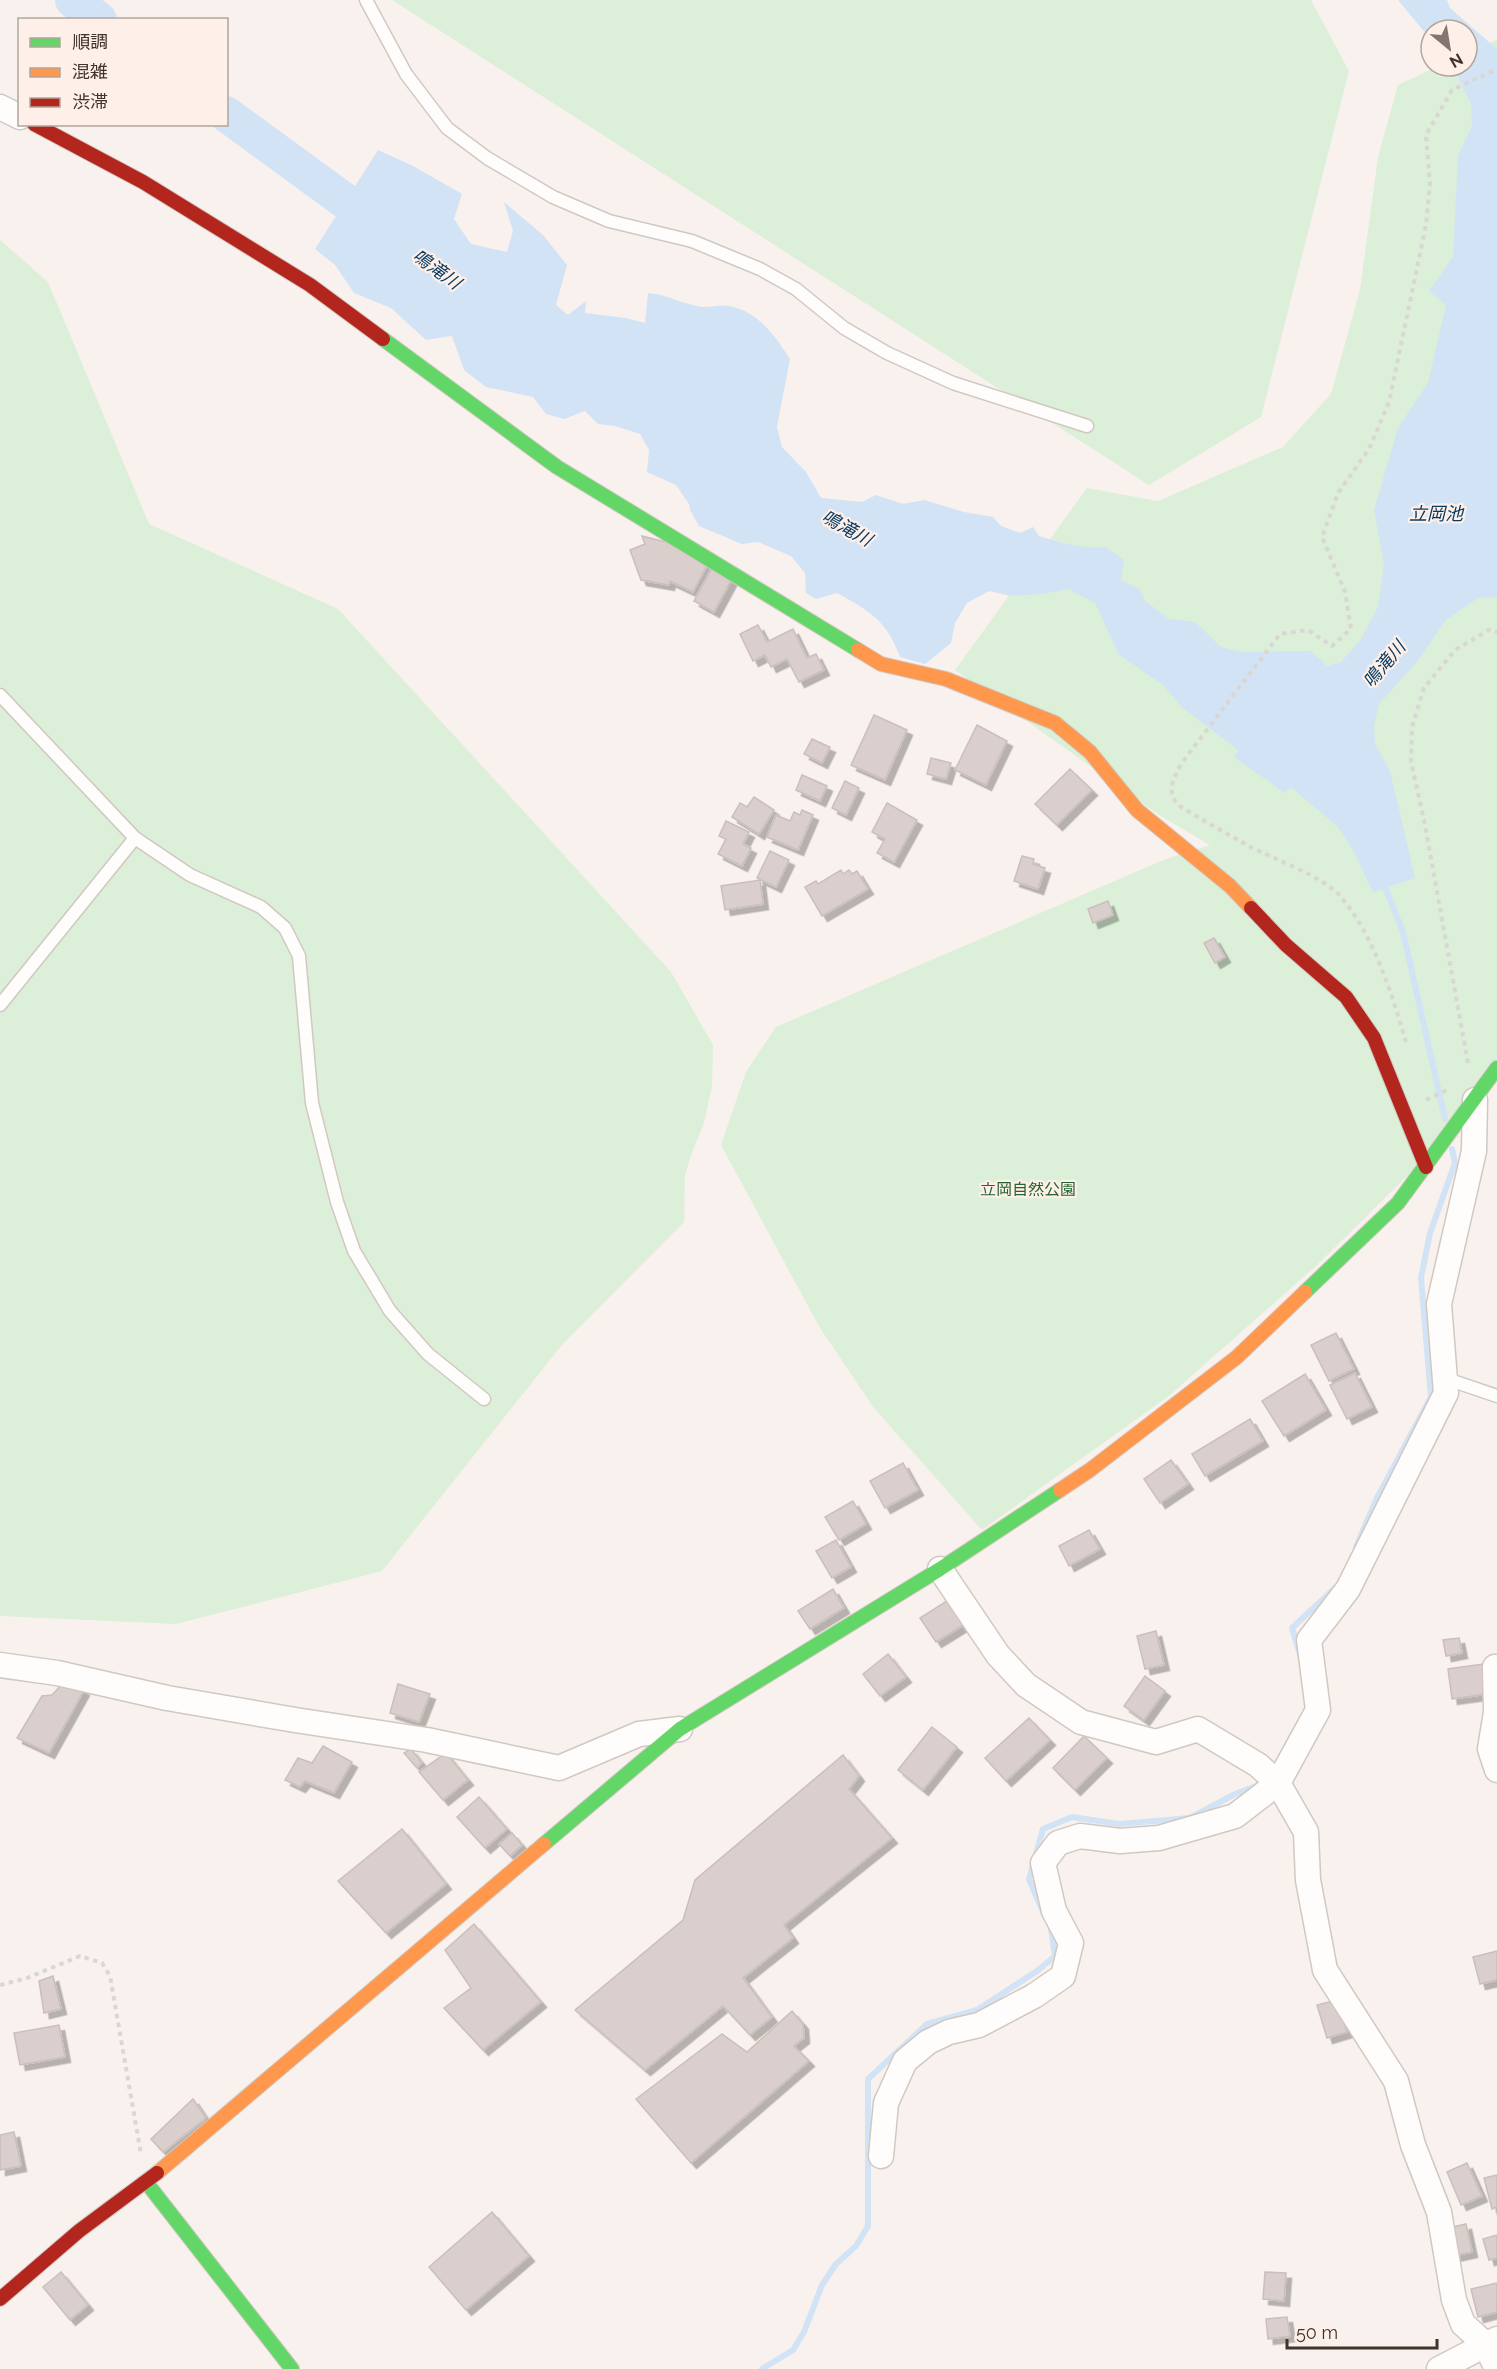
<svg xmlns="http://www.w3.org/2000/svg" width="1497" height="2369" font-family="Raleway,'Noto Sans JP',sans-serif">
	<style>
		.green { fill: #dcefd8 }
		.water { fill: #d2e3f5 }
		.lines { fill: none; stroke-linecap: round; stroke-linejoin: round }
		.stream { stroke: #d2e3f5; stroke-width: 6 }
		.river { stroke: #d2e3f5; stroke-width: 36 }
		.building { fill: #dacfcc; stroke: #cabfbc; stroke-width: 1.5; filter: url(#shadow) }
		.lane-casing { stroke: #d1c8c2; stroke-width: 15 }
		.street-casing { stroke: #d1c8c2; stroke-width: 27 }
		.fast-casing { stroke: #d1c8c2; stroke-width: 16 }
		.slow-casing { stroke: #d1c8c2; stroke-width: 16 }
		.jam-casing { stroke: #d1c8c2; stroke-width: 16 }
		.path { stroke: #d9d6d4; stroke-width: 4; stroke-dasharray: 4.5 4.5; stroke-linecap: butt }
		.lane { stroke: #fefdfc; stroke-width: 12 }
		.street { stroke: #fefdfc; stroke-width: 24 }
		.fast { stroke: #63d668; stroke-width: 14 }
		.slow { stroke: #ff974d; stroke-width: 14 }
		.jam { stroke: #b3261e; stroke-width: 14 }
		.labels { text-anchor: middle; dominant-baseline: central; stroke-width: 4.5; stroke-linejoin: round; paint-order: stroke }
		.park-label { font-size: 16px; fill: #22652e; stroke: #fef0e8 }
		.water-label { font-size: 18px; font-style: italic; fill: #083b63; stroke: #fef0e8 }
	</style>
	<defs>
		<filter id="shadow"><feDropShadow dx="5.5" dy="5.5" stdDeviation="0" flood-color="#0004"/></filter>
	</defs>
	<rect width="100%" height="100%" fill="#f9f1ed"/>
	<g class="green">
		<polygon points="392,0 1311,0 1349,71 1261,417 1149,485"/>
		<polygon points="1497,40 1497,1059 1410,1173 1317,1265 1170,1395 982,1530 874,1408 820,1328 721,1145 746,1072 776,1027 1166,859 1210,845 1156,813 955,670 1087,488 1158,501 1283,447 1331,394 1360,290 1378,157 1398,85 1439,66 1467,66 1467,53"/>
		<polygon points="0,240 48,282 149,524 338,609 671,972 713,1045 712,1086 704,1123 691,1155 685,1175 684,1222 561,1346 382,1571 176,1624 0,1616"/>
	</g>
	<path class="water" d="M 1398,0 L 1447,0 L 1450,8 L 1497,49 L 1497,597 L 1478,598 L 1446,620 L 1416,663 L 1379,704 L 1374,726 L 1375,744 L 1390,771 L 1415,878 L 1373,892 L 1354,852 L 1338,827 L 1291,787 L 1285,793 L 1234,757 L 1239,751 L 1182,707 L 1162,684 L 1119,655 L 1095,603 L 1068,589 L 1043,594 L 1011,596 L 989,591 L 967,603 L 955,623 L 951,643 L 925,664 L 900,657 C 887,621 870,611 837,593 L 816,599 L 806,593 L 805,573 L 791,556 L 758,542 L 742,544 L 699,526 L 690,510 L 689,504 L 676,485 L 647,472 L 649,450 L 640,434 L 615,426 L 598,424 L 585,411 L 564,419 L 546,414 L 533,397 L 486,387 L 464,370 L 452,336 L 426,340 L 391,308 L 354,293 L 335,265 L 315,249 L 378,150 L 413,166 L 462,194 L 454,219 L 471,244 L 507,252 L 513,231 L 504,202 L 543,235 L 567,265 L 556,305 L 568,315 L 586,301 L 585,313 L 626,318 L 645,323 L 648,293 C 668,295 678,302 697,306 C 707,309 719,304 729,306 C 758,311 775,336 790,359 L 777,427 L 782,447 L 806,472 L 821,498 L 862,502 L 876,495 L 903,504 L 924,500 L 964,512 L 993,517 L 1001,526 L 1020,533 L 1033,527 L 1039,536 C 1061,543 1083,549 1106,547 L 1124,560 L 1121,580 L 1139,589 L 1145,601 L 1169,619 L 1195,622 L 1221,647 L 1241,652 L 1311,651 L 1327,666 L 1341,662 L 1361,639 L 1378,607 L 1384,564 L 1374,510 L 1398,428 L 1428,383 L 1446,305 L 1429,291 L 1453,257 L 1458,156 L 1472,126 L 1471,104 L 1452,66 L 1467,66 L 1467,30 L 1431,30 L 1431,40 Z"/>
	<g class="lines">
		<g class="stream">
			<polyline points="1383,882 1403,932 1445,1119"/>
			<polyline points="1356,1547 1377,1498 1431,1397 1421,1278 1430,1233 1455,1163 1452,1149"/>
			<polyline points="1300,1654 1292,1628 1335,1588"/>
			<polyline points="1043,1912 1029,1879 1043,1829 1072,1817 1119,1824 1190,1818 1235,1794 1259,1785"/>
			<polyline points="762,2369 793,2350 804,2332 822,2285 836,2264 856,2246 868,2226 868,2079 927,2024 977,2010 1037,1971 1055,1956 1051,1929"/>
		</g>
		<g class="river">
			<polyline points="73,0 99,20"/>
			<polyline points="226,114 386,231"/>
		</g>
	</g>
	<g class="building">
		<polygon points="642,536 713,554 693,592 670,581 669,585 641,580 630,550 645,544"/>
		<polygon points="713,566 733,577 714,612 694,601"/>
		<polygon points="758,625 767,642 793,629 807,658 816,654 824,670 799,682 787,659 771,667 765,655 753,661 740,634"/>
		<polygon points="874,715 907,730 885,780 851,765"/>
		<polygon points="977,725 1007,741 986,785 955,770"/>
		<polygon points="812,739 830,747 822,763 804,754"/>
		<polygon points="931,758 951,763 946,779 927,774"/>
		<polygon points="1070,769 1092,790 1057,825 1035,804"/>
		<polygon points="802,775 827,786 820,801 796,790"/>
		<polygon points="845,781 859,788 846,815 832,808"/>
		<polygon points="754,797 774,810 759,834 732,817 740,803 747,807"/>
		<polygon points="887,803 917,820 894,862 877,853 885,839 872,832"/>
		<polygon points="802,810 813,815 798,850 767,837 776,815 790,821 794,812 800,815"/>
		<polygon points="726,821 749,832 743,844 751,848 742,866 718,854 726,839 719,836"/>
		<polygon points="770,851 789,860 776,887 757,878"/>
		<polygon points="1022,856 1034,859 1033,864 1045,868 1038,889 1014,881"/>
		<polygon points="841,870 843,874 849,870 852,874 857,871 868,889 822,916 805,887 816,881 818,884"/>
		<polygon points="760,880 763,904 725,910 721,886"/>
		<polygon points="1108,901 1113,915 1093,923 1088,909"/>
		<polygon points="1214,938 1225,957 1215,963 1204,943"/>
		<polygon points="1336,1333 1354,1369 1329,1381 1311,1345"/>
		<polygon points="1355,1373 1372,1407 1347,1419 1330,1385"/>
		<polygon points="1305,1374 1326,1410 1284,1436 1262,1401"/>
		<polygon points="1250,1419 1263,1441 1205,1476 1192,1454"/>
		<polygon points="1171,1460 1188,1484 1160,1503 1144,1479"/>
		<polygon points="903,1463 918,1490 885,1508 870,1481"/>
		<polygon points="853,1501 866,1524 839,1540 825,1517"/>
		<polygon points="1089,1530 1100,1549 1069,1566 1059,1546"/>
		<polygon points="836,1540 851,1567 832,1578 816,1551"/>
		<polygon points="833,1589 844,1608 810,1629 798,1611"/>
		<polygon points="950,1599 965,1624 936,1642 920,1618"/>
		<polygon points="1156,1631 1164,1665 1145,1669 1137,1636"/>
		<polygon points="1459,1638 1462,1653 1446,1656 1443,1640"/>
		<polygon points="888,1654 906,1677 880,1696 863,1674"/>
		<polygon points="1483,1664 1487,1694 1452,1699 1448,1669"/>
		<polygon points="1145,1676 1165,1691 1144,1720 1124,1706"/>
		<polygon points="65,1681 84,1690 49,1753 17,1738 42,1696 52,1695"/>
		<polygon points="398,1684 430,1694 419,1722 390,1713"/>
		<polygon points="1029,1718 1050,1740 1006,1781 985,1758"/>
		<polygon points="932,1727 957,1747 923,1790 898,1770"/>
		<polygon points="1084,1736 1107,1758 1075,1790 1053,1768"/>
		<polygon points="323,1746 352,1762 334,1793 305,1781 300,1787 285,1780 298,1758 312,1763"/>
		<polygon points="411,1749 422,1763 417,1768 404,1753"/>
		<polygon points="446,1753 468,1780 443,1800 419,1772"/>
		<polygon points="843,1755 859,1776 849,1789 892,1838 784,1925 793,1938 743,1978 772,2017 750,2035 723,2006 645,2070 575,2010 683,1920 695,1880"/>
		<polygon points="479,1797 507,1829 485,1848 457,1817"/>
		<polygon points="402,1829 446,1884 386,1933 338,1881"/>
		<polygon points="512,1833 522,1845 510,1856 499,1844"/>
		<polygon points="474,1924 541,2002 483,2050 444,2008 471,1988 445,1950"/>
		<polygon points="1497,1951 1497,1980 1480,1984 1473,1957"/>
		<polygon points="53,1976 61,2009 44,2013 39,1981"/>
		<polygon points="1338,2000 1347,2032 1327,2038 1317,2005"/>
		<polygon points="792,2011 803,2024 804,2038 794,2046 809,2061 691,2163 636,2099 722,2034 747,2052"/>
		<polygon points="59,2025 65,2057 20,2065 14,2033"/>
		<polygon points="193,2099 206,2118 163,2152 151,2139"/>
		<polygon points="14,2132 21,2166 0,2170 0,2135"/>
		<polygon points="1467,2163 1482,2196 1461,2205 1447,2172"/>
		<polygon points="1497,2175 1497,2207 1492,2209 1484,2178"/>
		<polygon points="492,2212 529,2256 466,2310 429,2267"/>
		<polygon points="1466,2224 1472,2252 1453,2256 1448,2228"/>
		<polygon points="1497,2235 1497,2258 1489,2260 1483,2239"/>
		<polygon points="61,2272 88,2305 70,2320 43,2287"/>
		<polygon points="1265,2272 1286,2273 1284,2301 1263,2299"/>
		<polygon points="1497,2283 1497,2312 1478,2317 1471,2289"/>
		<polygon points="1287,2317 1290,2336 1268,2339 1266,2319"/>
	</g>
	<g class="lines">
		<defs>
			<g id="lane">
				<polyline points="366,0 406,74 447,128 487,158 553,197 609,221 692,241 760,269 796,289 844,328 887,353 953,383 1087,426"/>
				<polyline points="0,695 135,838 190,875 261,907 285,928 299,956 312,1103 337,1202 354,1251 390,1311 428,1354 484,1399"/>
				<polyline points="0,1005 135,838"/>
				<polyline points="1444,1378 1497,1396"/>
			</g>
			<g id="street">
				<polyline points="0,107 20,117"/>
				<polyline points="940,1569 998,1655 1026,1685 1081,1722 1156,1742 1198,1729 1258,1765 1278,1783 1318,1710 1309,1640 1348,1589 1446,1393 1439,1304 1474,1151 1475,1100"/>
				<polyline points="0,1665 57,1673 167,1698 295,1720 427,1740 559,1768 639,1734 680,1729"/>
				<polyline points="1495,1667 1496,1712 1490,1749 1497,1770"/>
				<polyline points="881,2156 886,2103 905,2061 928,2042 949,2032 979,2025 1034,1996 1063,1976 1071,1943 1054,1911 1043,1863 1058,1843 1080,1836 1120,1841 1159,1838 1235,1816 1278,1783 1306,1832 1308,1880 1325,1970 1396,2081 1413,2145 1439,2212 1454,2300 1463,2324 1485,2344 1497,2369"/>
				<polyline points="1439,2369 1497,2339"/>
			</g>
			<g id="fast">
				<polyline points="383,339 557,467 858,650"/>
				<polyline points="1305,1292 1398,1203 1497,1068"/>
				<polyline points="544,1844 680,1729 940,1569 1060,1490"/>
				<polyline points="146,2182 292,2369"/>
			</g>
			<g id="slow">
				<polyline points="858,650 881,664 946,679 1055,723 1090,752 1137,810 1230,886 1251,908"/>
				<polyline points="1060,1490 1090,1470 1237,1357 1305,1292"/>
				<polyline points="157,2173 544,1844"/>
			</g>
			<g id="jam">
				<polyline points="34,124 143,182 310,285 383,339"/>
				<polyline points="1251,908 1286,945 1346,997 1374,1038 1426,1167"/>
				<polyline points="0,2299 79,2231 157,2173"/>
			</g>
		</defs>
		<use href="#lane" class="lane-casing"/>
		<use href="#street" class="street-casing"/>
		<use href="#fast" class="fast-casing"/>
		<use href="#slow" class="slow-casing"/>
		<use href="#jam" class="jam-casing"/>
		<g class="path">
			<path d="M 1406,1042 C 1392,994 1374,936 1341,897 C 1325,877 1273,859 1249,846 C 1225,833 1201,819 1178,805 C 1166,789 1173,780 1181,764 L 1280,634 L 1308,630 L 1332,646 L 1351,629 L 1345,592 L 1322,537 L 1338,493 L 1369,449 L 1389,402 L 1426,225 L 1430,184 L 1426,135 L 1452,90 L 1497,69"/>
			<polyline points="1468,1063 1424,820 1411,762 1412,727 1424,688 1455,650 1489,630 1497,632"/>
			<polyline points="1426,1100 1449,1089"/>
			<polyline points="0,1985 27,1978 80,1956 102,1963 110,1976 141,2154"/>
		</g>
		<use href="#lane" class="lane"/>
		<use href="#street" class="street"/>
		<use href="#fast" class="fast"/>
		<use href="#slow" class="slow"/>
		<use href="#jam" class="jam"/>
	</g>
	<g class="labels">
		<g class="park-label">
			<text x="1028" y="1189">立岡自然公園</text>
		</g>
		<g class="water-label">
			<text transform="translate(437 269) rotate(36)">鳴滝川</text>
			<text x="1436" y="513">立岡池</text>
			<text transform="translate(847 528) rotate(29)">鳴滝川</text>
			<text transform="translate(1384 664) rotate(-50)">鳴滝川</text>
		</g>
	</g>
	<rect x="18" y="18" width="210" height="108" fill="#fef0e8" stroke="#b2a59d" stroke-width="1.5"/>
	<rect x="30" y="38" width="30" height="9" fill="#63d668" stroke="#b2a59d" stroke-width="1.5"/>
	<text x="72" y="48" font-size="18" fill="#40342c">順調</text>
	<rect x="30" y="68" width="30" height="9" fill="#ff974d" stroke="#b2a59d" stroke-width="1.5"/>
	<text x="72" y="78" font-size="18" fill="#40342c">混雑</text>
	<rect x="30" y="98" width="30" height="9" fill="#b3261e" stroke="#b2a59d" stroke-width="1.5"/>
	<text x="72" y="108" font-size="18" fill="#40342c">渋滞</text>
	<g transform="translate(1449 48) rotate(150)"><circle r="28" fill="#fef0e8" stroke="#b2a59d" stroke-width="1.5"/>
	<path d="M0-4.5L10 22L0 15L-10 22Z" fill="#817670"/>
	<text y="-9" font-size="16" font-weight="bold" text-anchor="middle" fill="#40342c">N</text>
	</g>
	<path d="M1287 2339v9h150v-9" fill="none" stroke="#40342c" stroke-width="3"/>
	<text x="1296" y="2339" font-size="18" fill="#40342c" stroke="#fef0e8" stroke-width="4.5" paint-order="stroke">50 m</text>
</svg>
